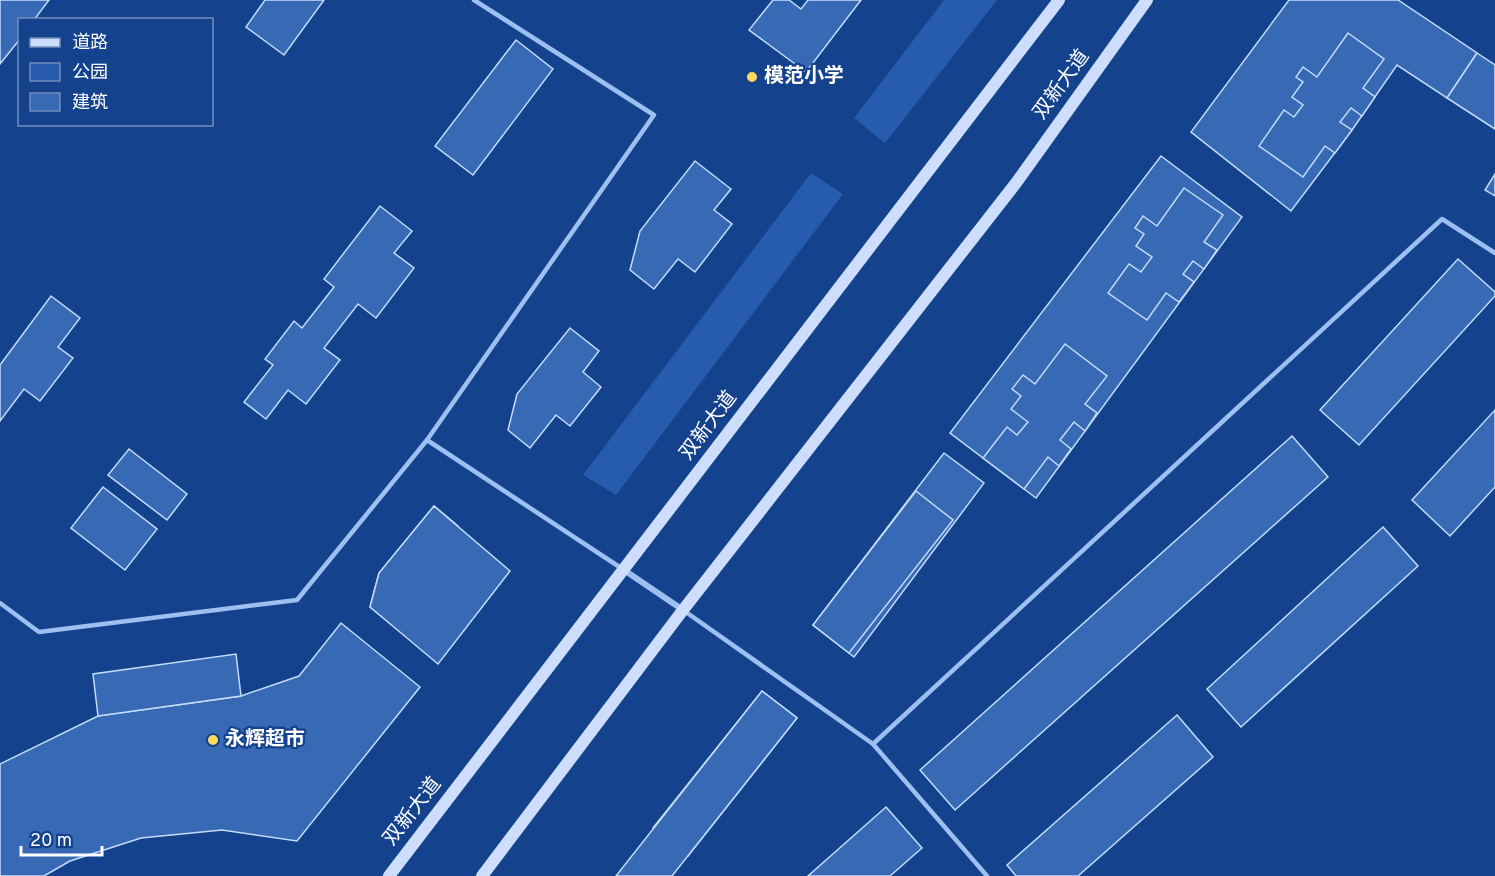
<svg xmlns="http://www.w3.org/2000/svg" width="1495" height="876" font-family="Overpass,'Noto Sans SC',sans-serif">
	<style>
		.green { fill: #265bad }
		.building { fill: #3869b5; stroke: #c4dbfc; stroke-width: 1.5 }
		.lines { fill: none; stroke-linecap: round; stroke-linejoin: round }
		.service { stroke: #9ebff1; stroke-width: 4.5 }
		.minor { stroke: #9ebff1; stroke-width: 6 }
		.secondary { stroke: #ccdefb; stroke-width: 12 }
		.poi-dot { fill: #ffd95d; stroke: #14428d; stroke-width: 2 }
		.labels { text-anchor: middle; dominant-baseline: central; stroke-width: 4.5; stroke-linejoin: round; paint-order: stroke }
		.poi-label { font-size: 20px; font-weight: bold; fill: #fff; stroke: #14428d; text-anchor: start }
		.street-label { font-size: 20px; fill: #fff; stroke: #14428d }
	</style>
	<rect width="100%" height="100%" fill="#14428d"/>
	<g class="green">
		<polygon points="944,0 997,0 885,143 854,118"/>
		<polygon points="811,173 843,194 616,495 583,475"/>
	</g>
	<g class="building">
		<polygon points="0,0 49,0 34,20 20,20 20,39 0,64"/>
		<polygon points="265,0 324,0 284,55 246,27"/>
		<polygon points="773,0 789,0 801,9 808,0 861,0 806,72 749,30"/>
		<polygon points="1289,0 1398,0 1477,53 1447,98 1397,65 1352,130 1291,211 1191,132"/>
		<polygon points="1348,33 1384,59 1363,88 1375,97 1362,116 1351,108 1340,122 1352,130 1335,153 1325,146 1303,177 1259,146 1284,110 1294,117 1303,105 1292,97 1303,82 1296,77 1303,67 1317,77"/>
		<polygon points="516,40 553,69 473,175 435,146"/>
		<polygon points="1477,53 1495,65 1495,129 1447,98"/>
		<polygon points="1161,156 1242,217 1036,498 950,433"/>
		<polygon points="695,161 731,189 714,210 732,224 695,272 678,259 654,289 630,270 640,231"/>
		<polygon points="1495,174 1495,196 1485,190"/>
		<polygon points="1184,188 1223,215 1204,242 1217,250 1204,269 1193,261 1183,274 1194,282 1179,302 1166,293 1147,320 1108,293 1129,264 1141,272 1152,257 1136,246 1144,234 1135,228 1143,216 1157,226"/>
		<polygon points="380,206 412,231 394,253 414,268 376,318 358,304 324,348 340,360 306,404 288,390 266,419 244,402 273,365 265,359 294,321 302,328 334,287 324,279"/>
		<polygon points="1458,259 1495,292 1495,296 1359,445 1320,410"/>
		<polygon points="51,296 80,318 58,347 73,358 40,401 24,389 0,421 0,365"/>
		<polygon points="570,328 599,351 583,372 601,387 570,426 556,415 530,448 508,430 517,394"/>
		<polygon points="1065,344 1107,376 1085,404 1097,413 1085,431 1074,422 1060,440 1071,449 1059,466 1048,457 1024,489 983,458 1007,427 1017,435 1028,422 1011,409 1021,396 1012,389 1023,375 1035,384"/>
		<polygon points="1495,410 1495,487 1450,536 1412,500"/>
		<polygon points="1292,436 1328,477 955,810 920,770"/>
		<polygon points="129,449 187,494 167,520 108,475"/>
		<polygon points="944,453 984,483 854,657 813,625"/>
		<polygon points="103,487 157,529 125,570 71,528"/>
		<polygon points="916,491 953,520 849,653 813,625"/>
		<polygon points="434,506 458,526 442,545 463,563 433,600 421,590 392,625 370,607 379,573"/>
		<polygon points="434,506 510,571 438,664 370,607 379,573"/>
		<polygon points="1383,527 1418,566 1241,727 1207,689"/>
		<polygon points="341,623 420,687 297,841 222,830 141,838 70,861 44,876 0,876 0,764 98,716 241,696 299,676"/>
		<polygon points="236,654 241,696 98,716 93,674"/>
		<polygon points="762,691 797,718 688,856 653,828"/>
		<polygon points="762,691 797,718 672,876 616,876"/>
		<polygon points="1177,715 1213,757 1078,876 1016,876 1007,865"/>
		<polygon points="886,807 922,848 890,876 808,876"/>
	</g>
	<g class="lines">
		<g class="service">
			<polyline points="427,440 654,115 474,0"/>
			<polyline points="0,603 39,632 297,600 427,440 621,568"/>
			<polyline points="683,610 873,744 987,876"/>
			<polyline points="873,744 1442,219 1495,253"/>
		</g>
		<polyline class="minor" points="624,570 683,610"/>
		<g class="secondary">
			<polyline points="389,876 1059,0"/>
			<polyline points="482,876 683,610 1016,183 1147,0"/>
		</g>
	</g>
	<g class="poi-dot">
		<circle cx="752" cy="77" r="6"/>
		<circle cx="213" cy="740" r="6"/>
	</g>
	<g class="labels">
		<g class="poi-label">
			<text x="764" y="77">模范小学</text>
			<text x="225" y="740">永辉超市</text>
		</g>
		<g class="street-label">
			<text transform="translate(1062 85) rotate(-54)">双新大道</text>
			<text transform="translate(709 426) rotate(-53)">双新大道</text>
			<text transform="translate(413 812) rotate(-52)">双新大道</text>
		</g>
	</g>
	<rect x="18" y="18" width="195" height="108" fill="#14428d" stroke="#728ebb" stroke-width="1.5"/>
	<rect x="30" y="38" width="30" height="9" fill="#ccdefb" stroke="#728ebb" stroke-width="1.5"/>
	<text x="72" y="48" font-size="18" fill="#ffffff">道路</text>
	<rect x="30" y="63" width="30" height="18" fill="#265bad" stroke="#728ebb" stroke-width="1.5"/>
	<text x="72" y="78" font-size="18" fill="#ffffff">公园</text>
	<rect x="30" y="93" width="30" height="18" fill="#3869b5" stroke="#728ebb" stroke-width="1.5"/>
	<text x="72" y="108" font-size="18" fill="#ffffff">建筑</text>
	<path d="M21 846v9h81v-9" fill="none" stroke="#ffffff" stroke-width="3"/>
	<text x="30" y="846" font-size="18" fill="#ffffff" stroke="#14428d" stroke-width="4.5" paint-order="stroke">20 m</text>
</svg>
